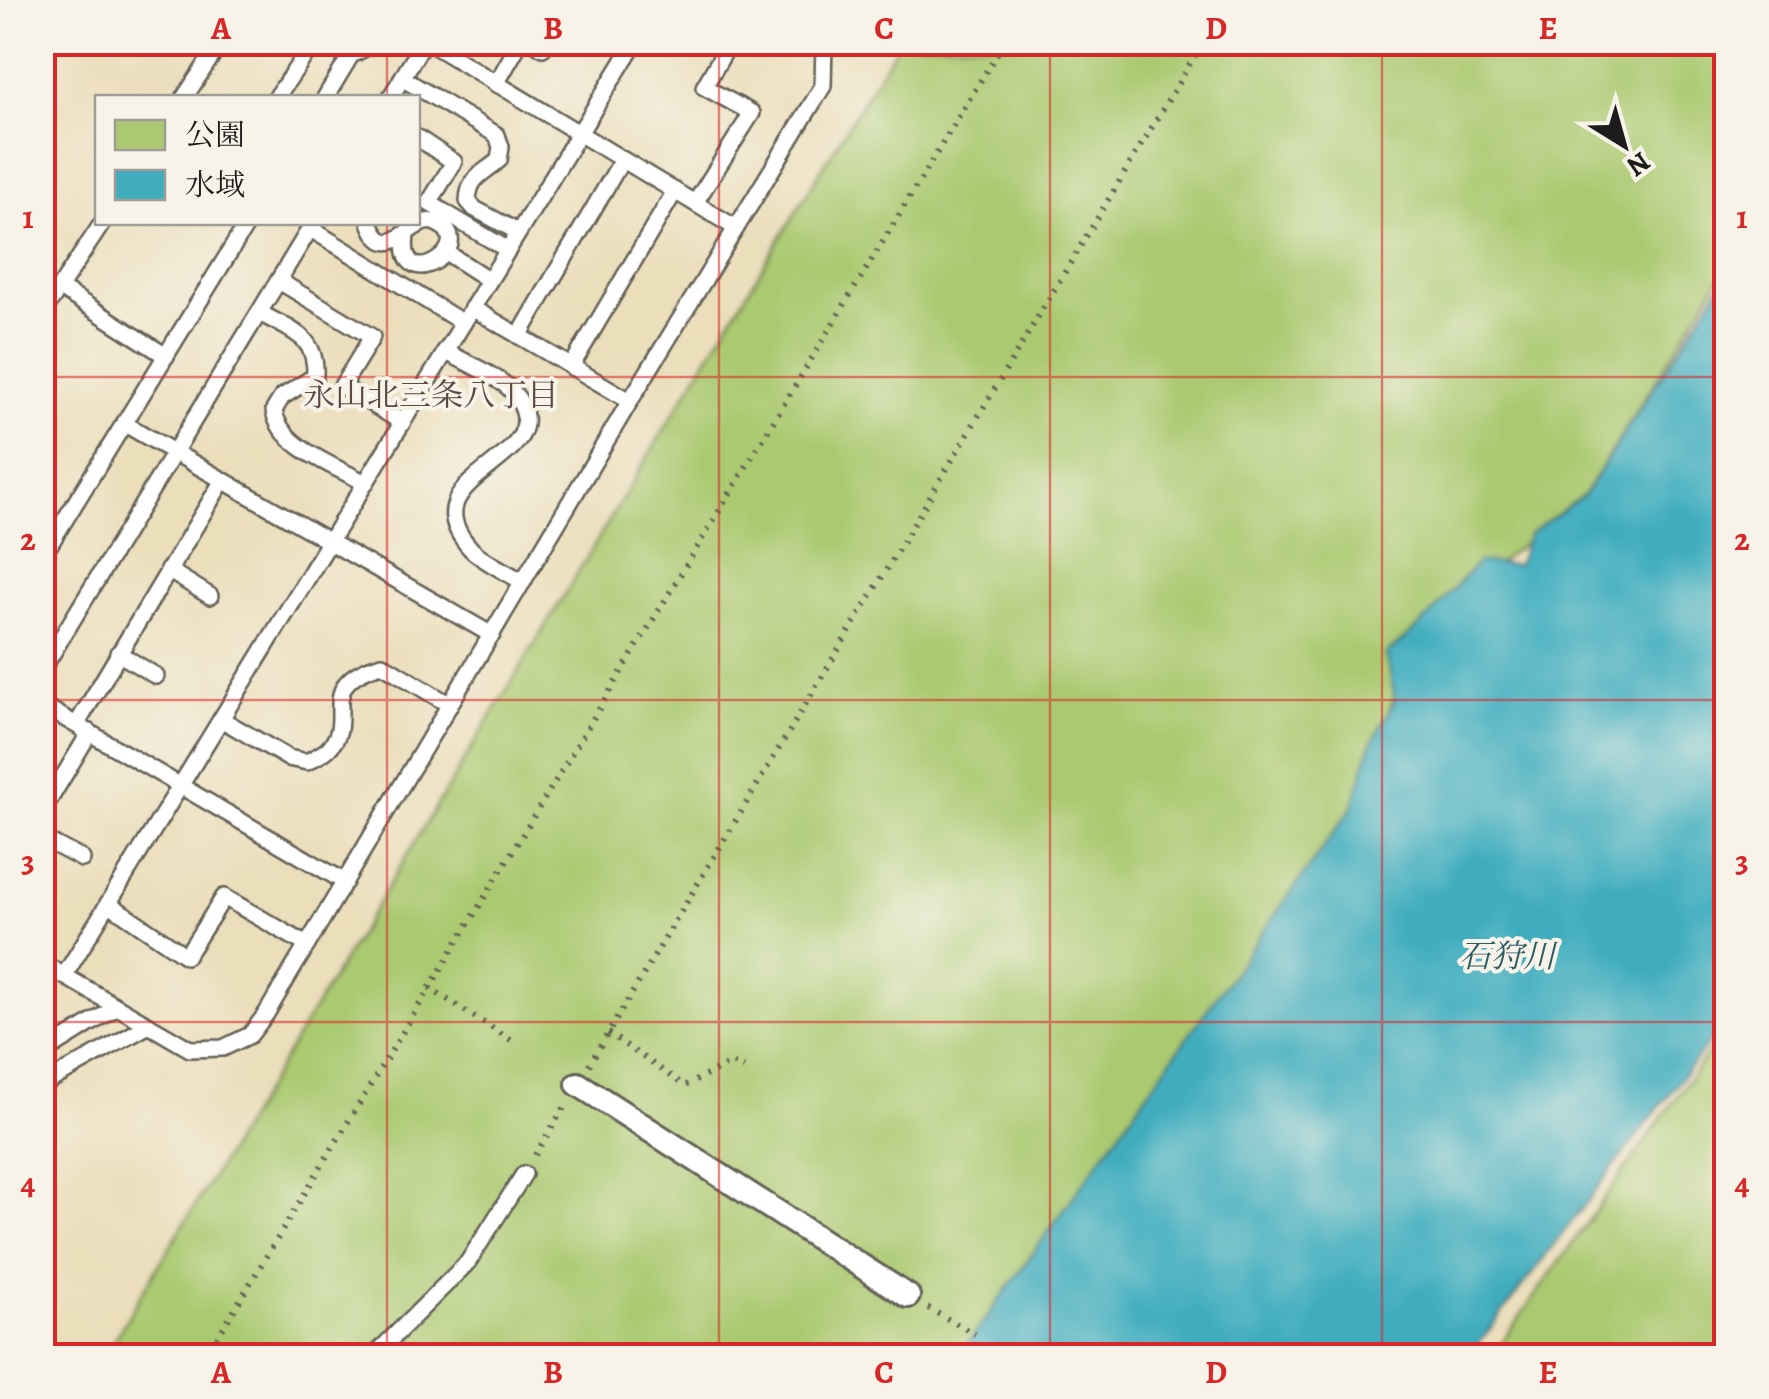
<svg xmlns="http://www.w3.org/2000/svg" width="1769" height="1399" font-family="Alegreya,'Noto Serif JP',serif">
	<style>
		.green { fill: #aac970; stroke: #637246; stroke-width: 2.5 }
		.water { fill: #40adbf; stroke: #2e646e; stroke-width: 2.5 }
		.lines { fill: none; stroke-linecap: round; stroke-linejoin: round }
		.service-casing { stroke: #646054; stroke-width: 20 }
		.pedestrian-casing { stroke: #646054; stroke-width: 28 }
		.path { stroke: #646054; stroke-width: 6; stroke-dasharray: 2.5 8; stroke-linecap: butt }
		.service { stroke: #fff; stroke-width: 15 }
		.pedestrian { stroke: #fff; stroke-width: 22 }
		.grid { fill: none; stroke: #d62828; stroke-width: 2.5; stroke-opacity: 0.55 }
		.labels { text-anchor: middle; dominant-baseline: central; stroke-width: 8; stroke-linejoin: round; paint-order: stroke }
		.neighbourhood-label { font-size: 32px; fill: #5b4a41; stroke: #f7f3e8 }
		.water-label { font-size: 32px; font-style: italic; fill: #2c5d65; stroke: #f7f3e8 }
		.neatline { fill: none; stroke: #d62828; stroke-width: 4 }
		.grid-label { font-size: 32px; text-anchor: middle; font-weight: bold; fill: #d62828 }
	</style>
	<rect width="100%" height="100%" fill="#f7f3e8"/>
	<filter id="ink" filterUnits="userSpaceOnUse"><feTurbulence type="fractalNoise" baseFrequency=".01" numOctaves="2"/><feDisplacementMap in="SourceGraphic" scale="20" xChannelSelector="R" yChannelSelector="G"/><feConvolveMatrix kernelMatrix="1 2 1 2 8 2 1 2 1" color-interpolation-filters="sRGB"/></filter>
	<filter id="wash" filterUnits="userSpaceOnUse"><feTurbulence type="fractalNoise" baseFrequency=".0048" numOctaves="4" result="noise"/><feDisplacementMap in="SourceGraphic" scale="40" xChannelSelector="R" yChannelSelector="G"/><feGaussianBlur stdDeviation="2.25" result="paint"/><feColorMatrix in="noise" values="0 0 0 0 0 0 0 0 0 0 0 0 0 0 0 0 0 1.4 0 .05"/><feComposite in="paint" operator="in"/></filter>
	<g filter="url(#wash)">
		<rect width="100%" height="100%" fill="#ebdebb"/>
		<g class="green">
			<polygon points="898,43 1726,43 1726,268 1584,495 1421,625 1353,806 961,1356 104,1356"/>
			<polygon points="1726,1028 1726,1356 1492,1356"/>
		</g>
		<polygon class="water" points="1726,277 1726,1020 1469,1356 959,1356 1353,806 1371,744 1395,700 1386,654 1421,625 1478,562 1517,565 1529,534 1584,495"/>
	</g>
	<g filter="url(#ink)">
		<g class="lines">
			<defs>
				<g id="service">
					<polyline points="428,42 736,228"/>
					<polyline points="534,42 543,48"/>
					<path d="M 402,78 L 497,135 L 501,147 L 499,160 C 482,175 469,176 468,201 L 475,209 L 518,232"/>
					<polyline points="496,84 520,42"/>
					<polyline points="184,98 221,42"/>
					<polyline points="276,98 314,42"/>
					<polyline points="325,98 351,55 377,42"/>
					<polyline points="390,98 424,42"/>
					<polyline points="418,138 454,162 429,203 508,250"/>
					<polyline points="695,203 752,113 704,87 730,42"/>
					<path d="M 370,222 C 387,270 411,215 433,222 C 487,241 397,302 406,236"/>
					<polyline points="311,229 463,323"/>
					<polyline points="447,253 489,280"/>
					<polyline points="279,281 372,337 342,386 402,422"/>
					<polyline points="60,288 166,356"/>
					<polyline points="472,308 630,401"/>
					<path d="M 260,313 C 291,331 317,335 315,376 L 282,397 L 274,410 C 279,447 336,466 365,483"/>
					<polyline points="42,314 103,222"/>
					<polyline points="519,336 622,160"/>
					<path d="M 445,351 C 462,361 500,377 512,391 C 573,462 400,472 471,549 C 484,562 507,572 523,582"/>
					<polyline points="571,367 675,191"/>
					<polyline points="125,424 492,635"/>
					<polyline points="42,557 248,222"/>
					<polyline points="168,570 210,596"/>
					<polyline points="118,653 156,676"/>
					<polyline points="42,670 314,222"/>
					<polyline points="42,705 345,882"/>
					<path d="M 221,719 L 288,758 L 307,762 C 313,758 323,754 328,749 C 359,719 311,684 382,664 L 450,705"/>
					<polyline points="77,724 223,480"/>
					<polyline points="42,812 90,732"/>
					<polyline points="42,838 82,859"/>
					<polyline points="108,903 186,956 224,897 307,945"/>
					<polyline points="42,963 190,1049 223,1048 250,1035 266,1014 630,401 823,86 824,42"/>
					<polyline points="44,964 45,1052 117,1007"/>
					<polyline points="64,976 635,42"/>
					<polyline points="42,1085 149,1025"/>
					<polyline points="374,1356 468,1262 524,1174"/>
				</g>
				<polyline id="pedestrian" points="578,1084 908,1296"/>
			</defs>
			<use href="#service" class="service-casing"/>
			<use href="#pedestrian" class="pedestrian-casing"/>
			<g class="path">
				<polyline points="429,988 514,1042"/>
				<polyline points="608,1033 685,1086 731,1063 744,1068"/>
				<polyline points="589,1065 1203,42"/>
				<polyline points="535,1155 565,1106"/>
				<polyline points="928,1308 975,1334"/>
				<polyline points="206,1356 1004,42"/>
			</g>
			<use href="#service" class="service"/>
			<use href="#pedestrian" class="pedestrian"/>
		</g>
	</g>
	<path class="grid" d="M 387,42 L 387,98M 719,42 L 719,1356M 1050,42 L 1050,1356M 1382,42 L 1382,1356M 387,222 L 387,1356M 42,377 L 1726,377M 42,700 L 1726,700M 42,1022 L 1726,1022"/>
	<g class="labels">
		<g class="neighbourhood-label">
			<text x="431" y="395">永山北三条八丁目</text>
		</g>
		<g class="water-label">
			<text x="1507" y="956">石狩川</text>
		</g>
	</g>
	<rect width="1769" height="1399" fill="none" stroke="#f7f3e8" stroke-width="110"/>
	<rect x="95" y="95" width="325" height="130" fill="#f7f3e8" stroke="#9f9d96" stroke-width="2.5"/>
	<rect x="115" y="120" width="50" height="30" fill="#aac970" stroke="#9f9d96" stroke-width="2.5"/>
	<text x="185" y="145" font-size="30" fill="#1c1c1c">公園</text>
	<rect x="115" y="170" width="50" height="30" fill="#40adbf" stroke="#9f9d96" stroke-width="2.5"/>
	<text x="185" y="195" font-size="30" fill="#1c1c1c">水域</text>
	<g transform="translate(1624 145) rotate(143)" stroke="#f7f3e8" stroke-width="8" paint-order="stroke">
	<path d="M0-8L18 38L0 25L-18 38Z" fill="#1c1c1c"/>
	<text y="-15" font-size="28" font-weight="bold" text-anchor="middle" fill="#1c1c1c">N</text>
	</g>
	<rect x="55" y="55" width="1659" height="1289" class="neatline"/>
	<g class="grid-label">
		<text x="221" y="39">A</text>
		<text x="553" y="39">B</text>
		<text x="884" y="39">C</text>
		<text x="1216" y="39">D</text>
		<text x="1548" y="39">E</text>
		<text x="28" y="228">1</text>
		<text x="1742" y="228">1</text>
		<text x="28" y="550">2</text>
		<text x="1742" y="550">2</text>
		<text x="28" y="872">3</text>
		<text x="1742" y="872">3</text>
		<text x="28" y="1194">4</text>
		<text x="1742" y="1194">4</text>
		<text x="221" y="1383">A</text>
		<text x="553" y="1383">B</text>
		<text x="884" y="1383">C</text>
		<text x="1216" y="1383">D</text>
		<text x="1548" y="1383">E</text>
	</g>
</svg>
